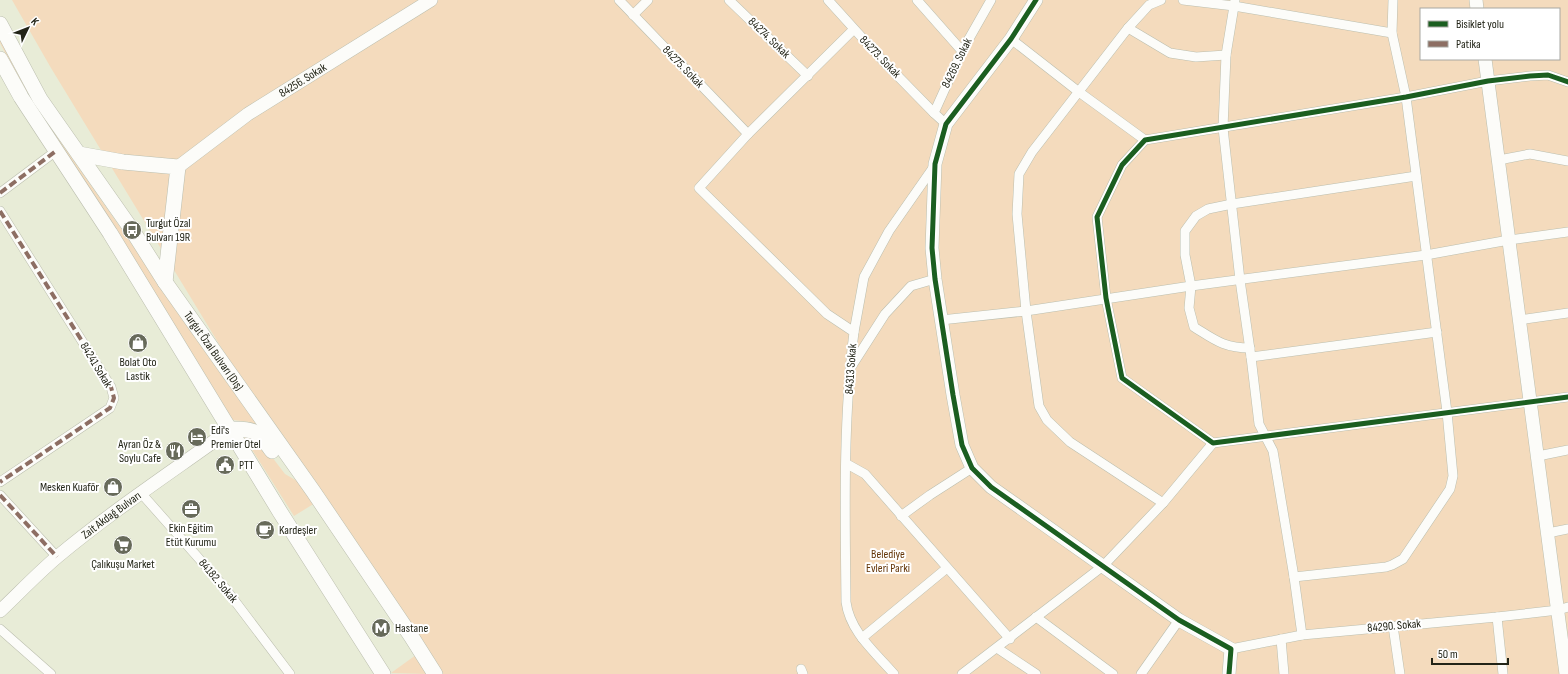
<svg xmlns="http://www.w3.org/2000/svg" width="1568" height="674" font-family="'Sofia Sans Condensed',sans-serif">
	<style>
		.green { fill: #f4dbbd; fill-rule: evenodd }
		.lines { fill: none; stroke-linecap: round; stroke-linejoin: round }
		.street-casing { stroke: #bbbeae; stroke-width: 10 }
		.secondary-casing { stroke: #bbbeae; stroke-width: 14 }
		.primary-casing { stroke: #bbbeae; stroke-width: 16 }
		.street { stroke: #fcfcf9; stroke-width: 9 }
		.secondary { stroke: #fcfcf9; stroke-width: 13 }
		.primary { stroke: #fcfcf9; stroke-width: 15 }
		.quiet { stroke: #8d6e63; stroke-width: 4; stroke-dasharray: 8 4; stroke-linecap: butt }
		.cycleway-casing { stroke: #fff; stroke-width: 8 }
		.cycleway { stroke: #1b5e20; stroke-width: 5 }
		.labels { text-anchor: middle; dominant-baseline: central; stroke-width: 4; stroke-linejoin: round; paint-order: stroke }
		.street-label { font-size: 12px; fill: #222417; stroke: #fff }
		.poi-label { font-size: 12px; fill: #222417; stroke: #fff; text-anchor: start }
		.park-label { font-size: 12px; fill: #643608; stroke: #fff }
	</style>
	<rect width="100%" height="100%" fill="#e8ecd7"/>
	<g class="green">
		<path d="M 12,0 L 1568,0 L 1568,674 L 438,674 L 275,436 L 51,68 ZM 1421,9 L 1559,9 L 1559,59 L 1421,59 Z"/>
		<polygon points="0,38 29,91 60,141 258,425 250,422 233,420 99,203 26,93 0,43"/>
		<polygon points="244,437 255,437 262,444 285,474 304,485 315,503 294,516"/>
		<polygon points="416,655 428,674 391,673"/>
	</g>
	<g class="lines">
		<defs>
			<g id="street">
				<polyline points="619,0 748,134"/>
				<polyline points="729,0 808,76"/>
				<polyline points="828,0 885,63 934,113"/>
				<polyline points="917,0 962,51"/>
				<polyline points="1161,0 1149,5 1128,28 1032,152 1019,174 1017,214 1026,311 1039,406 1047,420 1070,442 1163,503"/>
				<polyline points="1183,0 1234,6 1392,33"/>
				<polyline points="1235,0 1226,55 1223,128 1240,280 1251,357 1259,424 1273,451 1294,577 1302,635"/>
				<polyline points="633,15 648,0"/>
				<polyline points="1128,28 1170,53 1196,57 1226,55"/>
				<path d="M 853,30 L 748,134 L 699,188 L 827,314 L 854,332 C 843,421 845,512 846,602 C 850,632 875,652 894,674"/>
				<polyline points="1011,39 1079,92 1145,140"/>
				<polyline points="1568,82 1548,75 1530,76 1488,81 1406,97 1145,140 1122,165 1097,217 1106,298 1122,378 1213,443 1568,397"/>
				<polyline points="946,124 934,113 962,51 991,0"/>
				<polyline points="1499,160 1530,154 1568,161"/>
				<polyline points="0,193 56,151"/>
				<polyline points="0,211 111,387 114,398 110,408 0,482"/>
				<polyline points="941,320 1026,311 1191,286 1426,255 1509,240 1568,232"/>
				<polyline points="1519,320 1568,313"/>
				<polyline points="854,332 864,277 889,231 935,165"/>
				<path d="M 1250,348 C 1224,348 1215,340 1194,327 L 1189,308 L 1191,286 L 1185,255 L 1185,231 L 1196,216 L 1208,209 L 1232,204 L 1416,176"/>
				<polyline points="1251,357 1437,332"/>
				<polyline points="851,367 885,314 911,286 935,279"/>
				<polyline points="1538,456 1568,450"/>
				<polyline points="847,464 865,474 1010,639"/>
				<polyline points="141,493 225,588 290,674"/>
				<polyline points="0,495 57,557"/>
				<polyline points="901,516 930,495 972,468"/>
				<polyline points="1548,533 1568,529"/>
				<polyline points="1294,577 1386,567 1392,565 1403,559 1450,489 1453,476 1447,412 1406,97 1392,33 1393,0"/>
				<polyline points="1036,617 1113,674"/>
				<polyline points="1497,617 1503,674"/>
				<polyline points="1393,626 1400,674"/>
				<polyline points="0,629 51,674"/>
				<polyline points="862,638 947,568"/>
				<polyline points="1281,639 1284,674"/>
				<polyline points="997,648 1036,674"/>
				<polyline points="1231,649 1302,635 1497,617 1558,610 1568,607"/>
				<polyline points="801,669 803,674"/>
				<polyline points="962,674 1103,566 1163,503 1213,443"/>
				<polyline points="1141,674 1179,620"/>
			</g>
			<g id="secondary">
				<polyline points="1036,0 1011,39 946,124 935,164 932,248 935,279 953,395 962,445 972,468 991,487 1179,620 1231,649 1229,674"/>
				<polyline points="1476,0 1477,9"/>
				<polyline points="1485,59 1566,674"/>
				<path id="s1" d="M 178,167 L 248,114 L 431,0"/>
				<path id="s2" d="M 0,611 C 19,593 37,574 57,557 C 112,511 173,471 231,429"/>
			</g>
			<g id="primary">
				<path id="s3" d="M 0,24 L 40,99 L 132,230 L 165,282 L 313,491 L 411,636 L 435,674"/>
				<polyline points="0,59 21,97 110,233 280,512 383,674"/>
				<polyline points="79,154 123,162 178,167 165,282"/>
				<path d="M 231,429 C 256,429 258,431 272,451"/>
			</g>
		</defs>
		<use href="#street" class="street-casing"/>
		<use href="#secondary" class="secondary-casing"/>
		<use href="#primary" class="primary-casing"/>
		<use href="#street" class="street"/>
		<use href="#secondary" class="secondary"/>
		<use href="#primary" class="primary"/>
		<g class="quiet">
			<polyline points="0,193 56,151"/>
			<polyline points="0,211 111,387 114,398 110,408 0,482"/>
			<polyline points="0,495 57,557"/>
		</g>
		<defs>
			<g id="cycleway">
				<polyline points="1036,0 1011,39 946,124 935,164 932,248 935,279 953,395 962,445 972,468 991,487 1179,620 1231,649 1229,674"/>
				<polyline points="1568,82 1548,75 1530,76 1488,81 1406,97 1145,140 1122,165 1097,217 1106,298 1122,378 1213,443 1568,397"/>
			</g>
		</defs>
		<use href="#cycleway" class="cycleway-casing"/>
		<use href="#cycleway" class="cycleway"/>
	</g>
	<defs>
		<symbol id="bus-disc" viewBox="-11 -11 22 22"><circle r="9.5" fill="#676a5a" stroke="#fff"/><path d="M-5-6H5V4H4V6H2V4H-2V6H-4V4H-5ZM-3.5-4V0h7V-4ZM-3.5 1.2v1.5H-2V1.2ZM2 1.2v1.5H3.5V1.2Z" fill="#fff"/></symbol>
		<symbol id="shop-disc" viewBox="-11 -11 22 22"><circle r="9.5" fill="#676a5a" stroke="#fff"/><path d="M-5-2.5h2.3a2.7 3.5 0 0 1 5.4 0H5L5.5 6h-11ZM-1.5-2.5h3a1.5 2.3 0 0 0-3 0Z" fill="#fff"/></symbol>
		<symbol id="hotel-disc" viewBox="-11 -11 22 22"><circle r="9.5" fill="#676a5a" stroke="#fff"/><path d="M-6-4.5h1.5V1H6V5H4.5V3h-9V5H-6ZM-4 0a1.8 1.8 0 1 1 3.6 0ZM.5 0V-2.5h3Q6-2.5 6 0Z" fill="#fff"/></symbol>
		<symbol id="restaurant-disc" viewBox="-11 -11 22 22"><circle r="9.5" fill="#676a5a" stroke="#fff"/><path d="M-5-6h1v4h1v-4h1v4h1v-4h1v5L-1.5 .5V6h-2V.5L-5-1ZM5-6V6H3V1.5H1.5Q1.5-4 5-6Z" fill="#fff"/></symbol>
		<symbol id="civic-disc" viewBox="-11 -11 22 22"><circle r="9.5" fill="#676a5a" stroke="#fff"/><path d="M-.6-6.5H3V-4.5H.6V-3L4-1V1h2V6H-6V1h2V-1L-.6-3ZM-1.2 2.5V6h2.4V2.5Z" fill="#fff"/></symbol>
		<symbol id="office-disc" viewBox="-11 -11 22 22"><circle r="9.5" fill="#676a5a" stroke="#fff"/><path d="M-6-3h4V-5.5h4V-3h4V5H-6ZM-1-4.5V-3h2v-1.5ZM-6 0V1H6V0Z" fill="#fff"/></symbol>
		<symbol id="cafe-disc" viewBox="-11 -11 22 22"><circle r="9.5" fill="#676a5a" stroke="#fff"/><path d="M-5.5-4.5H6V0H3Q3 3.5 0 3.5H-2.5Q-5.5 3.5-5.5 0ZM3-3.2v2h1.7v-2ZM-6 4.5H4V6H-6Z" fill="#fff"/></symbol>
		<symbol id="supermarket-disc" viewBox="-11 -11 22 22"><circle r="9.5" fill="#676a5a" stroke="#fff"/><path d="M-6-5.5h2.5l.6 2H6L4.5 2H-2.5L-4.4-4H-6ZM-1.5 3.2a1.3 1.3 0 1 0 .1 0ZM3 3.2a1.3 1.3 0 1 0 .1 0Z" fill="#fff"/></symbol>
		<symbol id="metro-disc" viewBox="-11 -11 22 22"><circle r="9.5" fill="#676a5a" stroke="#fff"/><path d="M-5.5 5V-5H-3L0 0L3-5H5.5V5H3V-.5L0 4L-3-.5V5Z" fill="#fff"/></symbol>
	</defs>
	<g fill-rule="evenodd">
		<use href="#bus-disc" x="121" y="219" width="22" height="22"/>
		<use href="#shop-disc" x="127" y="332" width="22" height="22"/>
		<use href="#hotel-disc" x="186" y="426" width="22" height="22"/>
		<use href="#restaurant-disc" x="164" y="440" width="22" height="22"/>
		<use href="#civic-disc" x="214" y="454" width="22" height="22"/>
		<use href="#shop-disc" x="102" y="476" width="22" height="22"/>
		<use href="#office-disc" x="180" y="498" width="22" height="22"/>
		<use href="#cafe-disc" x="254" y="519" width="22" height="22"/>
		<use href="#supermarket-disc" x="112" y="534" width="22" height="22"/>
		<use href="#metro-disc" x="370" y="617" width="22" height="22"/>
	</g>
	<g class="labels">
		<g class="street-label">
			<text transform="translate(769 38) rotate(44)">84274. Sokak</text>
			<text transform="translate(880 57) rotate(46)">84273. Sokak</text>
			<text transform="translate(957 63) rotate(-64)">84269. Sokak</text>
			<text transform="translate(683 67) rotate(46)">84275. Sokak</text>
			<text stroke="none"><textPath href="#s1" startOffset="152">84256. Sokak</textPath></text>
			<text stroke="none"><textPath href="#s3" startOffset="391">Turgut Özal Bulvarı (Dış)</textPath></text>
			<text transform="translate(96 365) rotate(59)">84241 Sokak</text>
			<text transform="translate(851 369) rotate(-86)">84313 Sokak</text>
			<text stroke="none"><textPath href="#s2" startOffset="147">Zait Akdağ Bulvarı</textPath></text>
			<text transform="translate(218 581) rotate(50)">84182. Sokak</text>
			<text transform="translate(1394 626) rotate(-5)">84290. Sokak</text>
		</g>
		<g class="poi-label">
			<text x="146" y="223">Turgut Özal<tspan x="146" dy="14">Bulvarı 19R</tspan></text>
			<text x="138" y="362" text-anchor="middle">Bolat Oto<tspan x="138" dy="14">Lastik</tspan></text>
			<text x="211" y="430">Edi's<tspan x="211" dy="14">Premier Otel</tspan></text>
			<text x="161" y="444" text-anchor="end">Ayran Öz &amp;<tspan x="161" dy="14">Soylu Cafe</tspan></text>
			<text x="239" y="465">PTT</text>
			<text x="99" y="487" text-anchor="end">Mesken Kuaför</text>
			<text x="191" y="528" text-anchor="middle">Ekin Eğitim<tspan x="191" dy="14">Etüt Kurumu</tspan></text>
			<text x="279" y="530">Kardeşler</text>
			<text x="123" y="564" text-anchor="middle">Çalıkuşu Market</text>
			<text x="395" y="628">Hastane</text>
		</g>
		<g class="park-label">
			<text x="888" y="554">Belediye<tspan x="888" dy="14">Evleri Parki</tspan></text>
		</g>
	</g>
	<rect x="1420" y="8" width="140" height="52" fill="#ffffff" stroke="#a7a7a2"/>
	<rect x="1428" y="21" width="20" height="6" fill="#1b5e20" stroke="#a7a7a2"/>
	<text x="1456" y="28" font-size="12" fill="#222417">Bisiklet yolu</text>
	<rect x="1428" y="41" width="20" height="6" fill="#8d6e63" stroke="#a7a7a2"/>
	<text x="1456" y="48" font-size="12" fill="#222417">Patika</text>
	<g transform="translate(28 28) rotate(47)" stroke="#ffffff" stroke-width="3" paint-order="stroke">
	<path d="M0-3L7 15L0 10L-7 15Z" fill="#222417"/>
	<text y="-6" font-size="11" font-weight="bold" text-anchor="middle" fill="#222417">K</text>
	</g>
	<path d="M1432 658v6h76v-6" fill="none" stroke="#222417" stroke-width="2"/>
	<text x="1438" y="658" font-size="12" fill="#222417" stroke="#ffffff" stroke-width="3" paint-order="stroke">50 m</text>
</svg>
